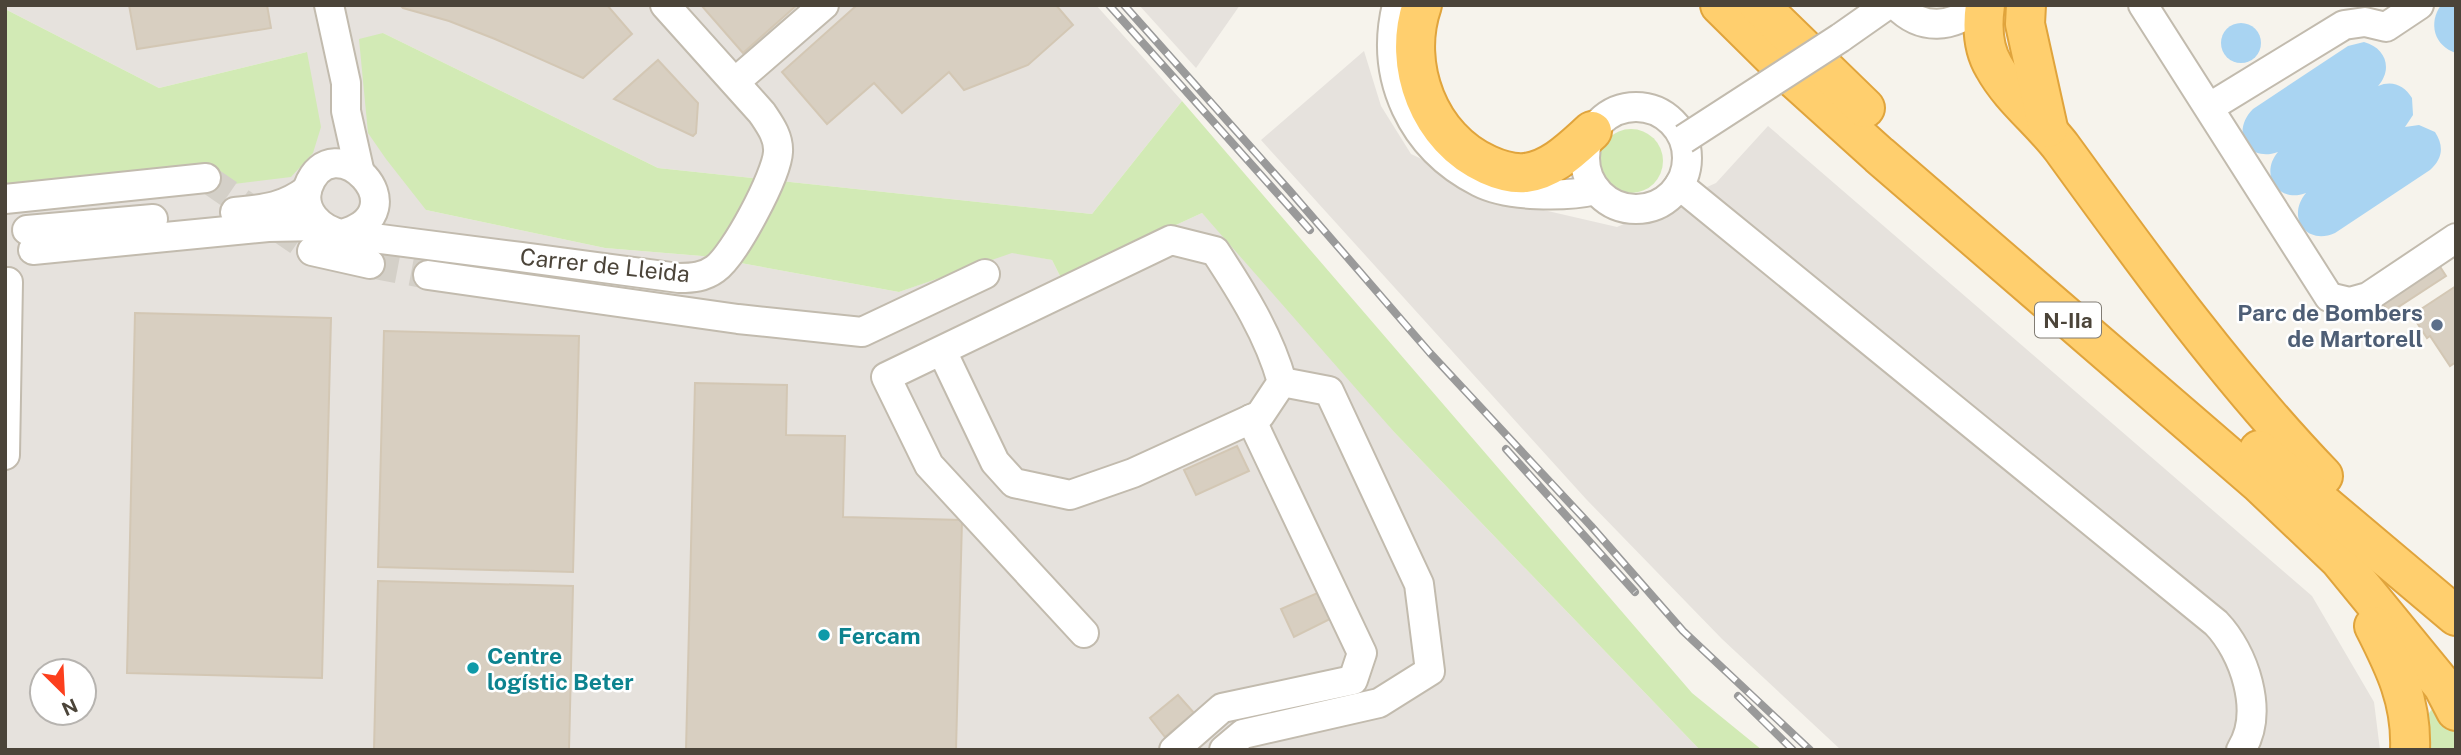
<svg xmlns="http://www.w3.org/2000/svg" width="2461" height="755" font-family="'Public Sans',sans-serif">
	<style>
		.industrial { fill: #e6e2dd; fill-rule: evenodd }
		.green { fill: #d2eab5 }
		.water { fill: #a9d4f2 }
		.building { fill: #d8cfc1; stroke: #d3c7b4; stroke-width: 2 }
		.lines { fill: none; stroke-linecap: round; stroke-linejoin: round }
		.minor-tunnel { stroke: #d4d0c8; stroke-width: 28; stroke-dasharray: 28 14; stroke-linecap: butt }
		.minor-casing { stroke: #c2bbae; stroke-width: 32 }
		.highway-casing { stroke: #e0a43c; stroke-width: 42 }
		.minor { stroke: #fff; stroke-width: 28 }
		.highway { stroke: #ffcf6e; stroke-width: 38 }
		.rail-casing { stroke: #9a9a9a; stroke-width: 8 }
		.rail { stroke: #fff; stroke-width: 5; stroke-dasharray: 16; stroke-linecap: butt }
		.minor-bridge-casing { stroke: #c2bbae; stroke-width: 32; stroke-linecap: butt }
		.minor-bridge { stroke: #fff; stroke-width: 28 }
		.service-dot { fill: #5c6f8a; stroke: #fff; stroke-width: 2.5 }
		.culture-dot { fill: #0f9aa8; stroke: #fff; stroke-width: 2.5 }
		.labels { text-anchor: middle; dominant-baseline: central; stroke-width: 5; stroke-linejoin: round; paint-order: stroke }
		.shield { fill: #fff; stroke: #817c74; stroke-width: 2 }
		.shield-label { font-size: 21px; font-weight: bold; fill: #4b4439 }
		.street-label { font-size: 23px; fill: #4b4439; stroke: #fff }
		.service-label { font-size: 23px; font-weight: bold; fill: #4e5e75; stroke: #fff; text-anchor: end }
		.culture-label { font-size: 23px; font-weight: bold; fill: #0d838f; stroke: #fff; text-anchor: start }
	</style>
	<rect width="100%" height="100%" fill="#f6f3ec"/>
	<g class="industrial">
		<path d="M 5,5 L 1096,5 L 1182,101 L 1092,214 L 658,168 L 383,33 L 426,210 L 605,248 L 702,256 L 899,292 L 1012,252 L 1052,260 L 1061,278 L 1202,213 L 1312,330 L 1395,433 L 1700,750 L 5,750 L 5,211 L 307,52 L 159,88 L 5,9 ZM 42,671 L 84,671 L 84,713 L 42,713 Z"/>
		<polygon points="1139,5 1240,5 1196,68"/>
		<polygon points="1364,51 1381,106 1411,154 1517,204 1617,227 1716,183 1768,126 2312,596 2374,702 2380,750 1841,750 1722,639 1586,499 1261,140"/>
	</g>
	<g class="green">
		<polygon points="5,9 159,88 307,52 321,127 313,153 291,177 50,207 5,211"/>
		<polygon points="383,33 658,168 1092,214 1182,101 1692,693 1762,750 1700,750 1395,433 1202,213 1061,278 1052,260 1012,253 899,292 702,256 605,248 426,210 386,159 368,133 359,39"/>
		<circle cx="1631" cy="161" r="32"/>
		<polygon points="2456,679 2456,750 2428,750 2429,713"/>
	</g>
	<g class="water">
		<path d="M 2441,5 L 2456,5 L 2456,53 C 2434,46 2428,23 2441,5 Z"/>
		<circle cx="2241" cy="43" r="20"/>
		<path d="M 2364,42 C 2386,48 2393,69 2378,86 C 2392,80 2404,85 2412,98 L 2413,115 L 2405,127 L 2419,125 L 2435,132 C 2444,146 2443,158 2430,170 L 2335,233 C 2306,246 2286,217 2306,193 C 2278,204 2259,174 2278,152 C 2248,163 2230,132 2253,109 L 2348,46 Z"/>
	</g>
	<g class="building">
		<polygon points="129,5 267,5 271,28 137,49"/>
		<polygon points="400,5 607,5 632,34 583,78 495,39 449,21 403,8"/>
		<polygon points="701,5 797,5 743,53"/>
		<polygon points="857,5 1056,5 1073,25 1028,65 964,90 949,72 902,113 874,83 827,124 782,72"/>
		<polygon points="658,60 698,103 696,133 693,136 614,99"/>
		<polygon points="2437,262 2446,276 2389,313 2380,299"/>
		<polygon points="2456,286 2456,362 2450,366 2430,336 2427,338 2412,315"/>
		<polygon points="135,313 331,318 322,678 127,673"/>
		<polygon points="384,331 579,336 573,572 378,567"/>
		<polygon points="695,383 787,385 786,435 845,436 843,517 962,520 956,750 686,750"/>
		<polygon points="1237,446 1249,471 1196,495 1184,470"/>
		<polygon points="378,581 573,586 569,750 374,750"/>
		<polygon points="1322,591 1334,617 1294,637 1281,609"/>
		<polygon points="1178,695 1194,713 1165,737 1150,718"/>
	</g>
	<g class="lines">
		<g class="minor-tunnel">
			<polyline points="206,178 312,251"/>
			<polyline points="370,264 428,275"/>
		</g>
		<defs>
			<g id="minor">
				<polyline points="329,5 346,83 346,111 359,169"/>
				<path d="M 1397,5 C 1379,78 1412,148 1479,182 C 1508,197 1565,197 1596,190"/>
				<path d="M 1896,5 C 1921,31 1953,29 1979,5"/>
				<polyline points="2143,5 2329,297 2350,302 2368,297 2456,238"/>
				<polyline points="1840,38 1887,5"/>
				<polyline points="735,82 824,5"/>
				<circle cx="1636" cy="158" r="51"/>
				<polyline points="2210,107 2344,25 2365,22 2386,27 2419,5"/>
				<path d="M 1679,185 L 2216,623 C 2244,652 2265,712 2241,750"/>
				<polyline points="5,199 206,178"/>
				<path d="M 235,212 C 264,209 283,208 307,190"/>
				<polyline points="27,230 153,219"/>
				<path d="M 342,234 C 423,211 332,121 308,187 C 300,211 321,230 342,234 C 454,248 567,263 679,278 C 693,278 704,277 715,269 C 734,256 777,175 778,152 C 779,137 770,125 762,113 L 665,5"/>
				<polyline points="33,250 268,227 321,226"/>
				<polyline points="312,251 370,264"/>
				<polyline points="428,275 738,319 862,332 985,274"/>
				<path d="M 942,351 L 995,462 L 1014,483 L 1070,495 L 1133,473 L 1260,415 L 1282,382 C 1269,335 1242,292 1215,251 L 1171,240 L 886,377 L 929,465 L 1084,633"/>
				<polyline points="5,455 8,282"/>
				<polyline points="1174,750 1222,708 1353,680 1362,653 1251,419"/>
				<polyline points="1224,750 1243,734 1379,703 1430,671 1419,584 1329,391 1282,382"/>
			</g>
			<g id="highway">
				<path d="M 1422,5 C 1401,65 1429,139 1488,165 C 1499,170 1512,174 1525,173 C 1552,170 1573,148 1592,131"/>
				<polyline points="1720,5 1797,81 1879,155 2258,482 2339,559 2443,686 2456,711"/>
				<polyline points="1759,5 1865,108"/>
				<path d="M 1985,5 C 1982,26 1983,49 1994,67 C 2011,98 2041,120 2062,148 C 2144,261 2226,375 2323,476"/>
				<polyline points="2026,5 2025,24 2048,128"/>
				<polyline points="2259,450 2456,616"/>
				<path d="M 2374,626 C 2395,667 2412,702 2410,750"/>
			</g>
		</defs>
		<use href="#minor" class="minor-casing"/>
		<use href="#highway" class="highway-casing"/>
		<use href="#minor" class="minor"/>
		<use href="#highway" class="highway"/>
		<defs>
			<g id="rail">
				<polyline points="1109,5 1310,230"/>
				<polyline points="1124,5 1289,190 1430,353 1591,526 1683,631 1810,750"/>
				<polyline points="1506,449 1635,592"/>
				<polyline points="1738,696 1793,750"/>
			</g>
		</defs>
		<use href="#rail" class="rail-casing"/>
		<use href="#rail" class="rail"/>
		<defs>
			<polyline id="minor-bridge" points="1684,139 1840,38"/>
		</defs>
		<use href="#minor-bridge" class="minor-bridge-casing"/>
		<use href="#minor-bridge" class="minor-bridge"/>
	</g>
	<circle class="service-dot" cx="2437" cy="325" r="7"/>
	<g class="culture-dot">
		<circle cx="824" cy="635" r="7"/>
		<circle cx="473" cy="668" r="7"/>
	</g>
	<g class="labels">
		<rect class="shield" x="2035" y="302.5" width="66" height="35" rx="5"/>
		<g class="shield-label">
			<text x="2068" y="320">N-IIa</text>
		</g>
		<g class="street-label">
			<text transform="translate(605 265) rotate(6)">Carrer de Lleida</text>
		</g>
		<g class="service-label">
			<text x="2423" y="312">Parc de Bombers<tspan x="2423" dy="26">de Martorell</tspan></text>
		</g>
		<g class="culture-label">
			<text x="838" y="635">Fercam</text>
			<text x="487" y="655">Centre<tspan x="487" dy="26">logístic Beter</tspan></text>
		</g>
	</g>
	<rect width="2461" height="755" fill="none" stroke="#4b4439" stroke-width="14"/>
	<g transform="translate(63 692) rotate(156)"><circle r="33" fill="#ffffff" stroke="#b7b4b0" stroke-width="2"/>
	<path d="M0-5L12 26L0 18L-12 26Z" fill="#fc3f1d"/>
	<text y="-10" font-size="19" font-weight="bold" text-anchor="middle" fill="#4b4439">N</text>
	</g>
</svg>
